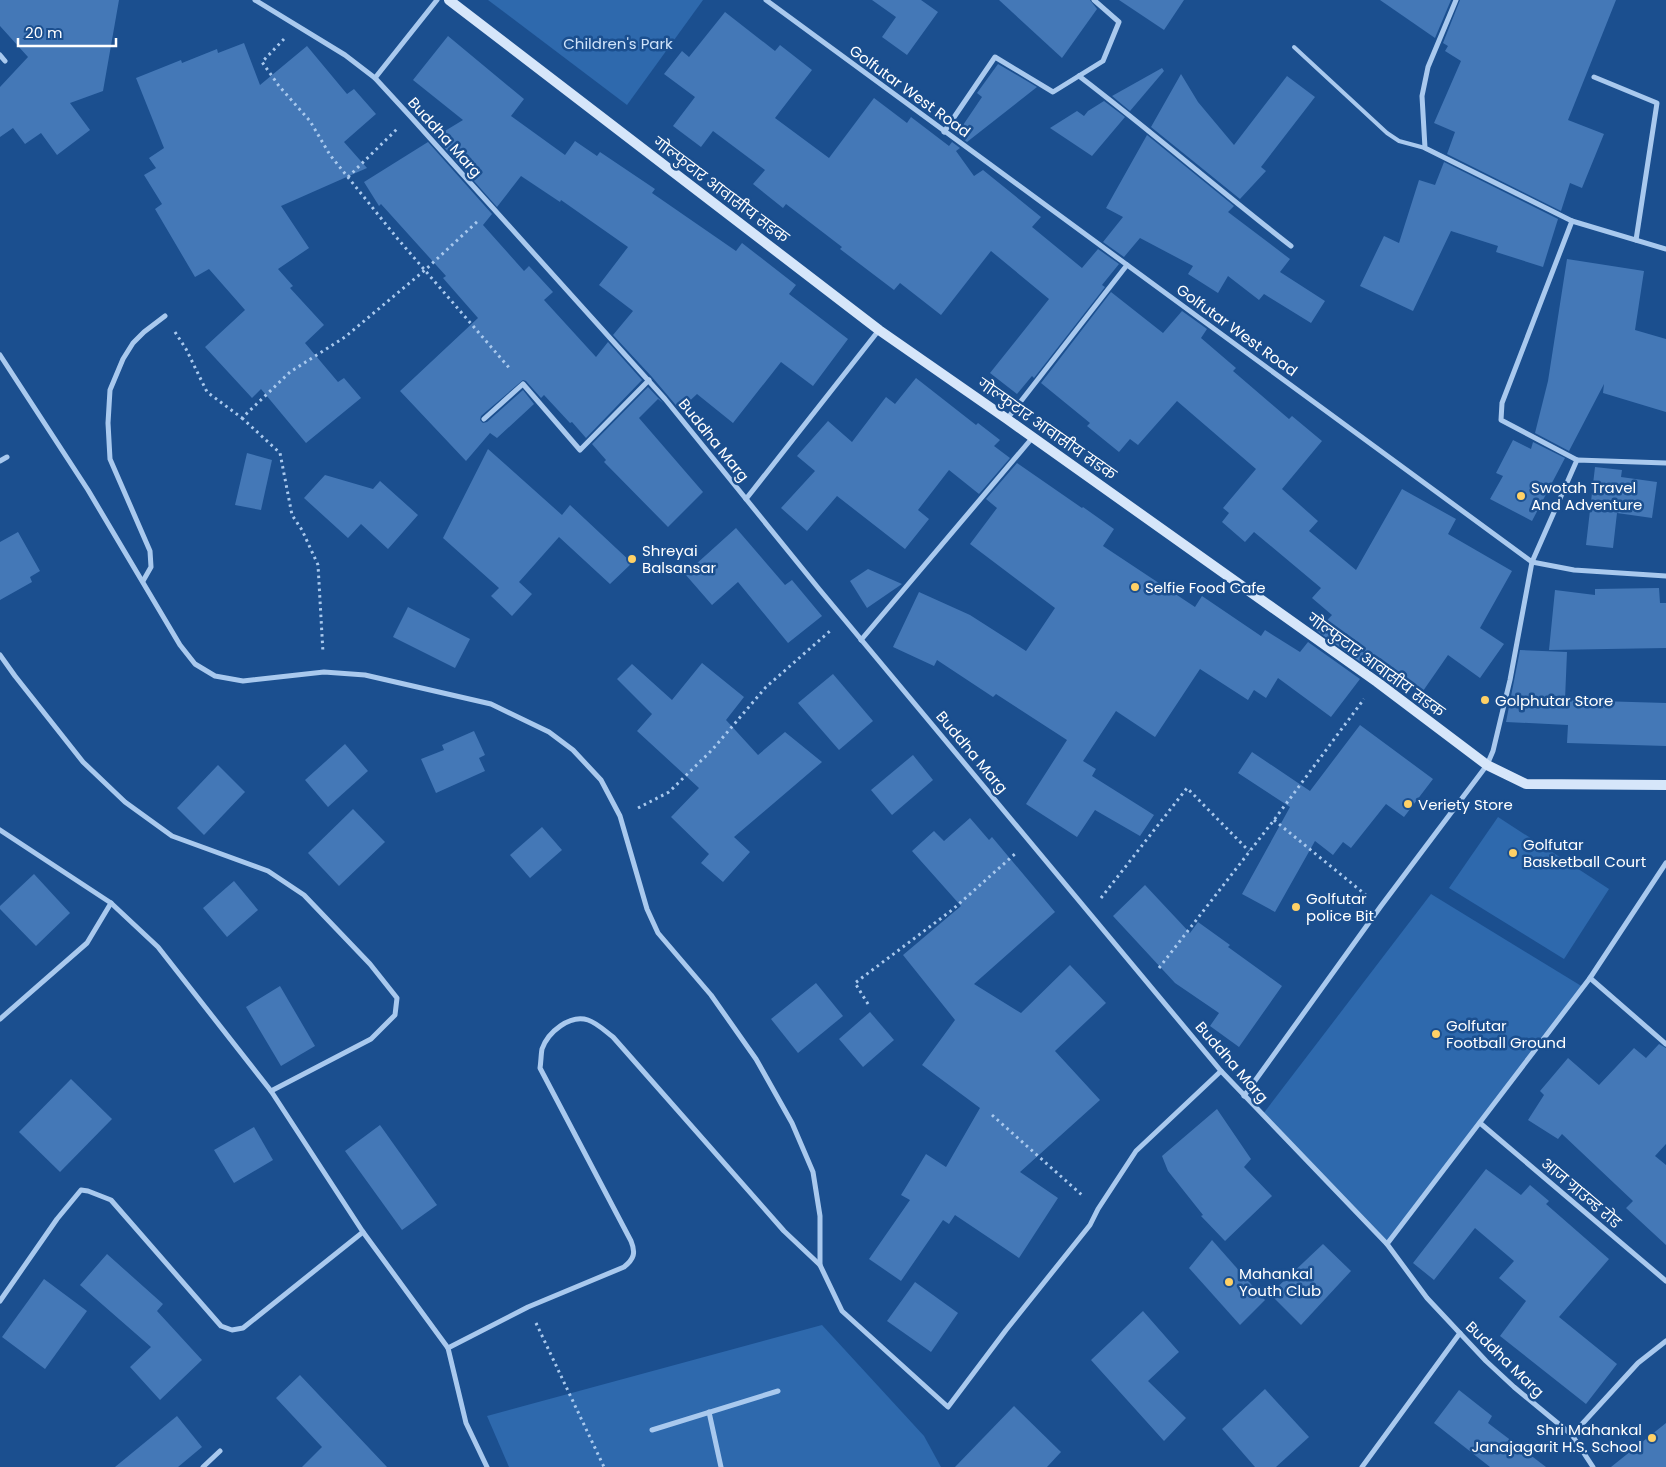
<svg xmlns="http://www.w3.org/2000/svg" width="1666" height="1467" font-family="Poppins,'Noto Sans Devanagari',sans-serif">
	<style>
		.green { fill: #2e69ad }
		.building { fill: #4478b7 }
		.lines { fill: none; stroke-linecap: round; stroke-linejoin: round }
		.path { stroke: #a9c9ee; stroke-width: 3; stroke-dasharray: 2.5 4; stroke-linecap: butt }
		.lane { stroke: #a9c9ee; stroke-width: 4 }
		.street { stroke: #a9c9ee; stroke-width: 5 }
		.secondary { stroke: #d6e6fa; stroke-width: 10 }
		.poi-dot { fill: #ffd166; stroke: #1b4f8f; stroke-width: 2 }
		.labels { text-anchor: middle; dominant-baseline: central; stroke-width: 5; stroke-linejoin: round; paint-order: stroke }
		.park-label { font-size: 15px; fill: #cfe3fa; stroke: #1b4f8f }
		.street-label { font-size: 15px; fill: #fff; stroke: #1b4f8f }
		.poi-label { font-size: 15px; fill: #fff; stroke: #1b4f8f; text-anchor: start }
	</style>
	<rect width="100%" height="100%" fill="#1b4f8f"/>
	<g class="green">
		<polygon points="488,0 703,0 627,105"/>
		<polygon points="1498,817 1609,889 1564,959 1449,888"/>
		<polygon points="1431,894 1583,987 1387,1244 1263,1114"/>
		<polygon points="822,1325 924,1436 941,1467 509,1467 487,1416"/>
	</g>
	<g class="building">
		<polygon points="0,0 119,0 103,91 70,103 90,130 57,155 41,133 25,144 13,128 0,137 0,87 28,57 0,26"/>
		<polygon points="872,0 921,0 938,12 907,55 882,37 896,17"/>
		<polygon points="999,0 1090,0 1097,9 1062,58"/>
		<polygon points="1119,0 1184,0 1164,30"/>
		<polygon points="1380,0 1451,0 1435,38"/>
		<polygon points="1460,0 1616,0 1568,120 1604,134 1582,188 1570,183 1561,211 1447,154 1455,132 1434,123 1461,61 1445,51 1448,46 1443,43"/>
		<polygon points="725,12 775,51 780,45 812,70 775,118 829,158 874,98 907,123 911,117 949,146 952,142 960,148 956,151 974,176 983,170 1041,217 1032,227 1082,268 1098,249 1119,264 1102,285 1105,287 1034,378 1032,376 1017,394 990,373 1049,299 991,251 941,315 900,283 894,290 840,249 842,247 786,204 783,208 753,184 765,170 713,131 701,147 673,126 695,97 664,74 682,51 689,57"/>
		<polygon points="448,36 524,99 511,116 565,155 575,141 597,156 600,152 655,189 652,193 736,251 742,243 796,285 789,294 848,339 813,386 781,362 733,423 697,394 680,410 652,377 613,335 633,311 599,285 628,247 561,200 560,202 521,176 497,207 435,137 463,120 413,80"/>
		<polygon points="244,43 260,85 307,46 347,94 354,89 376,114 344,142 367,168 281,206 309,248 278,269 293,286 290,288 324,325 305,343 338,382 344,378 361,398 306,443 261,389 252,398 205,347 245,310 209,269 195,277 155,209 162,204 144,175 156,168 149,158 164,148 136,78 181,60 182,63 217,49 218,53"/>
		<polygon points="998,64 1037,87 967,142 957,134 982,97 977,93"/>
		<polygon points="1162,68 1164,71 1130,111 1112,96"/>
		<polygon points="1181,74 1198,102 1234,145 1287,76 1315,97 1261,167 1266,171 1240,199 1151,127"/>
		<polygon points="1104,101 1125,117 1092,156 1050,128 1077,111 1084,116 1088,111"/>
		<polygon points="1147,135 1234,206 1228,212 1290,259 1280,272 1325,301 1311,323 1264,294 1259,300 1228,276 1218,293 1188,274 1193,266 1140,238 1124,257 1103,242 1123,217 1106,208"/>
		<polygon points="428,142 492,214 483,225 524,271 529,266 553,292 544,300 596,357 608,342 642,380 586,438 572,422 570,423 544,395 541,398 526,381 523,380 481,416 480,420 483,423 487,422 523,390 534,404 497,438 490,433 466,461 400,391 478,318 443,278 446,276 381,204 379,206 364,182"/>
		<polygon points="1444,162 1558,219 1543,267 1496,252 1498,246 1451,231 1413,311 1360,286 1384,236 1399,243 1419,180 1435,185"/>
		<polygon points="1567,259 1644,271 1635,330 1666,339 1666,412 1603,393 1604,384 1569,451 1535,433 1548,381"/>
		<polygon points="1111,292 1163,333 1182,311 1207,329 1201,338 1236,368 1233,371 1289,419 1292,416 1322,441 1282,489 1318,521 1309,531 1356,570 1402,489 1456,519 1448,534 1512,571 1480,628 1504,644 1480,678 1448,655 1423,691 1376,658 1369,668 1317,631 1332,615 1312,598 1321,588 1254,532 1245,542 1222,522 1229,513 1223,508 1256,469 1177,401 1138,445 1130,439 1119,452 1087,426 1090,423 1041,383"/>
		<polygon points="916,378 976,425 978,423 1000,440 994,446 1010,458 979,494 949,470 918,510 929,519 905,549 837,496 807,531 781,508 815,471 797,456 828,421 852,442 886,397 895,404"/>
		<polygon points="648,387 663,403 658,399 639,418 703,492 668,527 604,462 606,460 592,444"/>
		<polygon points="1513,440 1531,449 1533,442 1565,458 1532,521 1490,499 1503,476 1496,473"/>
		<polygon points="488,449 562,515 570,505 632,563 610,584 559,537 519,582 532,594 512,616 491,596 499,588 443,538"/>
		<polygon points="247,453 272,460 261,510 235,505"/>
		<polygon points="1017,463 1082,508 1083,507 1114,529 1103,546 1195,607 1202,596 1261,636 1265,630 1300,652 1308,642 1360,679 1331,717 1278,678 1266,698 1254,690 1248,700 1200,669 1155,737 1116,711 1083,761 1096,769 1092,776 1154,815 1140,836 1095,810 1077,837 1026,804 1067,740 996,694 993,697 937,660 934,666 893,647 919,592 970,615 1026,651 1055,608 970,544 997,508 986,499"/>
		<polygon points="1595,467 1622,470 1621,477 1657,482 1652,518 1617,513 1613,548 1586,545"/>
		<polygon points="325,475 373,489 380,481 418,515 388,549 361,524 348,538 304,498"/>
		<polygon points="736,528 785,585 792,580 822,616 788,643 738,582 712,605 685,574"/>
		<polygon points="18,532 40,571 30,577 32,582 0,600 0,542"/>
		<polygon points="868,569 902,584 867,608 850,581"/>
		<polygon points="1659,588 1660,603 1666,603 1666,648 1549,650 1555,590 1595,595 1595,589"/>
		<polygon points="408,607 470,639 455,668 393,637"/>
		<polygon points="1520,650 1567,652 1565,700 1666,703 1666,746 1567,743 1568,725 1506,722"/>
		<polygon points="702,663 744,697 726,720 758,755 785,732 822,762 734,837 750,852 723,882 701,863 709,854 671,817 699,788 637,731 652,714 617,679 632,664 672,700"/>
		<polygon points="833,674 873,721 839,750 798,703"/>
		<polygon points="1360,725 1433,779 1404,817 1386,804 1351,848 1343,842 1333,855 1315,841 1275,912 1242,894 1290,807 1238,773 1252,752 1310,791"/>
		<polygon points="474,731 485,755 479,758 485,771 436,793 421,759 444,750 442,745"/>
		<polygon points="345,744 368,771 328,807 305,780"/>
		<polygon points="913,755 933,780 892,815 871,790"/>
		<polygon points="218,765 245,792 204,835 177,808"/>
		<polygon points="353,809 385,842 339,886 308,853"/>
		<polygon points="970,818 989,840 992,837 1055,912 974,984 1021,1013 1070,965 1106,1003 1055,1051 1100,1100 1020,1172 1058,1198 1019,1258 955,1215 949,1224 943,1220 901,1281 869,1259 910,1200 901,1195 926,1154 946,1167 980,1108 922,1065 955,1020 903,955 961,906 912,851 934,831 944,841"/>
		<polygon points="542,827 562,850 530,878 510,855"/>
		<polygon points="34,874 70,913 36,946 0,909 0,906"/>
		<polygon points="234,881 258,910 227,937 203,908"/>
		<polygon points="1145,885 1190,933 1198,922 1230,945 1228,947 1282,986 1239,1047 1210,1026 1219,1013 1175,983 1113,916"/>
		<polygon points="816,983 843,1016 798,1053 771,1019"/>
		<polygon points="280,986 315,1046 281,1066 246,1007"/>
		<polygon points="870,1012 894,1040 863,1067 839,1039"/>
		<polygon points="1659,1044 1666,1048 1666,1144 1655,1156 1666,1165 1666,1245 1626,1208 1633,1201 1562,1134 1558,1139 1528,1120 1544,1095 1540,1091 1568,1058 1599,1085 1634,1048 1646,1058"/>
		<polygon points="71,1079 112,1119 60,1172 19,1132"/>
		<polygon points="1217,1109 1251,1159 1244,1167 1272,1196 1225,1241 1201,1216 1203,1215 1168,1171 1162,1156"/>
		<polygon points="380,1125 437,1205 402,1230 345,1151"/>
		<polygon points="254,1127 273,1160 234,1183 214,1150"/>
		<polygon points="1486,1169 1521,1195 1530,1185 1549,1201 1546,1204 1609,1259 1559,1317 1617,1364 1586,1404 1500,1336 1526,1301 1499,1278 1514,1261 1475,1228 1434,1280 1413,1263"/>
		<polygon points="1212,1240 1265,1300 1240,1325 1189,1268"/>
		<polygon points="1323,1244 1351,1271 1301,1325 1270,1294"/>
		<polygon points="107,1254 163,1304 157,1311 202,1360 160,1400 130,1367 151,1347 80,1285"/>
		<polygon points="44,1279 87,1311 45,1369 2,1337"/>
		<polygon points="915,1282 958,1313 931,1352 887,1321"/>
		<polygon points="1143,1311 1179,1352 1148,1381 1186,1418 1164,1441 1091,1360"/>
		<polygon points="300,1375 387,1467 302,1467 322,1447 276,1398"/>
		<polygon points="1265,1389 1309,1437 1276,1467 1255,1467 1222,1429"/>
		<polygon points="1459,1390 1492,1416 1488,1423 1546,1467 1490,1467 1434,1423"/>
		<polygon points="1014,1406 1061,1452 1047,1467 955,1467"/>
		<polygon points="177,1416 202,1447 178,1467 115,1467"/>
		<polygon points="1666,1423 1666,1467 1611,1467"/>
	</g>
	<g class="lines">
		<g class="path">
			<polyline points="284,39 262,62 279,86 310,121 330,155 397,238 511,370"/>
			<polyline points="348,177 397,129"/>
			<polyline points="175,332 186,349 207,392 242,418 290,372 345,337 425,270 479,220"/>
			<polyline points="242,418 280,453 292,515 302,530 318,565 323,653"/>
			<polyline points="638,808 669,792 712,750 766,687 830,631"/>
			<polyline points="1274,820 1366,895"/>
			<polyline points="1101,898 1187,788 1249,851"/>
			<polyline points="1159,968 1274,820 1364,699"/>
			<polyline points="868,1004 855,983 952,910 1016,853"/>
			<polyline points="992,1115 1083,1196"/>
			<polyline points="536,1323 604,1467"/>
		</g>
		<polyline class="lane" points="1294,47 1387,133 1399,141 1425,148"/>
		<g class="street">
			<polyline points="255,0 345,55 375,78 410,116 665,399 819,589 1221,1071 1387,1244 1427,1298 1486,1361 1514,1387 1572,1435 1638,1363 1666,1341"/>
			<polyline points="766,0 1532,562 1577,460 1666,463"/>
			<polyline points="1456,0 1428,67 1422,96 1425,148 1572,221 1502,403 1501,420 1577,460"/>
			<polyline points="0,55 5,61"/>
			<path d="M 1079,76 C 1151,131 1219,190 1291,246"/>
			<polyline points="1594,77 1657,103 1636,240"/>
			<polyline points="375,78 437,0"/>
			<polyline points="944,132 995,57 1053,92 1103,61 1119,22 1094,0"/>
			<polyline points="1572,221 1666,249"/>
			<polyline points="0,355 88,490 180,645 195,664 215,676 243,681 324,672 365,675 491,704 549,732 573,750 601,780 620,816 647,909 658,933 711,995 756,1059 792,1123 813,1172 820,1216 820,1265"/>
			<polyline points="484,419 523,384 580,450 649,380"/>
			<polyline points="1007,419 1127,265"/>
			<polyline points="0,461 7,457"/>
			<polyline points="746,499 879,330"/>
			<polyline points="143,581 151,567 150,551 110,459 108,423 110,390 123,359 133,343 144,332 165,316"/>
			<polyline points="861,640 1033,437"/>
			<polyline points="0,655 15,676 83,762 125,802 172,836 268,871 304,895 370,964 397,998 395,1015 371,1039 271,1091"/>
			<polyline points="0,830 111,903 158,947 271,1091 363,1232 243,1328 232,1330 221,1326 111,1200 88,1191 81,1190 57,1219 0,1301"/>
			<polyline points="1590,978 1666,1044"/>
			<polyline points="0,1019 87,943 111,903"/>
			<polyline points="1244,1096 1381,906 1487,765 1493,751 1510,680 1532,562 1574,570 1666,576"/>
			<polyline points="1480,1123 1666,1281"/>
			<polyline points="363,1232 448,1348 466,1423 487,1467"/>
			<polyline points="1387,1244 1590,978 1666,863"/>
			<path d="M 448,1348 L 528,1307 L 624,1267 C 634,1259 636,1253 631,1241 L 540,1068 C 541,1062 541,1054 542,1049 C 548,1032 570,1014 588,1020 C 597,1023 605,1031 613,1037 L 784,1231 L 820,1265 L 842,1311 L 948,1407 L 1006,1330 L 1090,1225 L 1098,1209 L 1136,1151 L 1221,1071"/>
			<polyline points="709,1412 721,1467"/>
			<polyline points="652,1430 778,1391"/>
			<polyline points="1572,1435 1593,1467"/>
			<polyline points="203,1467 220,1451"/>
			<polyline points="1362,1467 1460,1333"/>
		</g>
		<polyline class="secondary" points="449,0 879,330 1007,419 1377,682 1487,765 1526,784 1666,785"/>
	</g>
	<g class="poi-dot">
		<circle cx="1521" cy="496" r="5"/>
		<circle cx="632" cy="559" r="5"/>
		<circle cx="1135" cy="587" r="5"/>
		<circle cx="1485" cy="700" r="5"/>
		<circle cx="1408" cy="804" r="5"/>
		<circle cx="1513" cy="853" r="5"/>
		<circle cx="1296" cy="907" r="5"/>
		<circle cx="1436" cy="1034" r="5"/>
		<circle cx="1229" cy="1282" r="5"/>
		<circle cx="1652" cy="1438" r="5"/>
	</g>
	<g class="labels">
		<g class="park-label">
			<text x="618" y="43">Children's Park</text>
		</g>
		<g class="street-label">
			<text transform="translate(910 91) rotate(36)">Golfutar West Road</text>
			<text transform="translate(445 137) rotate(48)">Buddha Marg</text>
			<text transform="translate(721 190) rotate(37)">गोल्फुटार आवासीय सडक</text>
			<text transform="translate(1237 330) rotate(36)">Golfutar West Road</text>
			<text transform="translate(1047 429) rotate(35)">गोल्फुटार आवासीय सडक</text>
			<text transform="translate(714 440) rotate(51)">Buddha Marg</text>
			<text transform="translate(1376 665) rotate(36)">गोल्फुटार आवासीय सडक</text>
			<text transform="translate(972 752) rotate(50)">Buddha Marg</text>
			<text transform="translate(1232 1062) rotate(49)">Buddha Marg</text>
			<text transform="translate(1581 1193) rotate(40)">आज ग्राउन्ड रोड</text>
			<text transform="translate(1505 1359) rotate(44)">Buddha Marg</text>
		</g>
		<g class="poi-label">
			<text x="1531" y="487">Swotah Travel<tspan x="1531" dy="17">And Adventure</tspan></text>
			<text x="642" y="550">Shreyai<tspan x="642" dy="17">Balsansar</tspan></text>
			<text x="1145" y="587">Selfie Food Cafe</text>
			<text x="1495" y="700">Golphutar Store</text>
			<text x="1418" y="804">Veriety Store</text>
			<text x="1523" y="844">Golfutar<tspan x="1523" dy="17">Basketball Court</tspan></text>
			<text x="1306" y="898">Golfutar<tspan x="1306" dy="17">police Bit</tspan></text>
			<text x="1446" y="1025">Golfutar<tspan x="1446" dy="17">Football Ground</tspan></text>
			<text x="1239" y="1273">Mahankal<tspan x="1239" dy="17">Youth Club</tspan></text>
			<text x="1642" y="1429" text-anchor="end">Shri Mahankal<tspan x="1642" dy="17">Janajagarit H.S. School</tspan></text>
		</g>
	</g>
	<path d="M18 38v8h98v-8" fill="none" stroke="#ffffff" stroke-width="2.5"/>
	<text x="25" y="38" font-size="15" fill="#ffffff" stroke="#1b4f8f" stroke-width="4" paint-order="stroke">20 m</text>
</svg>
